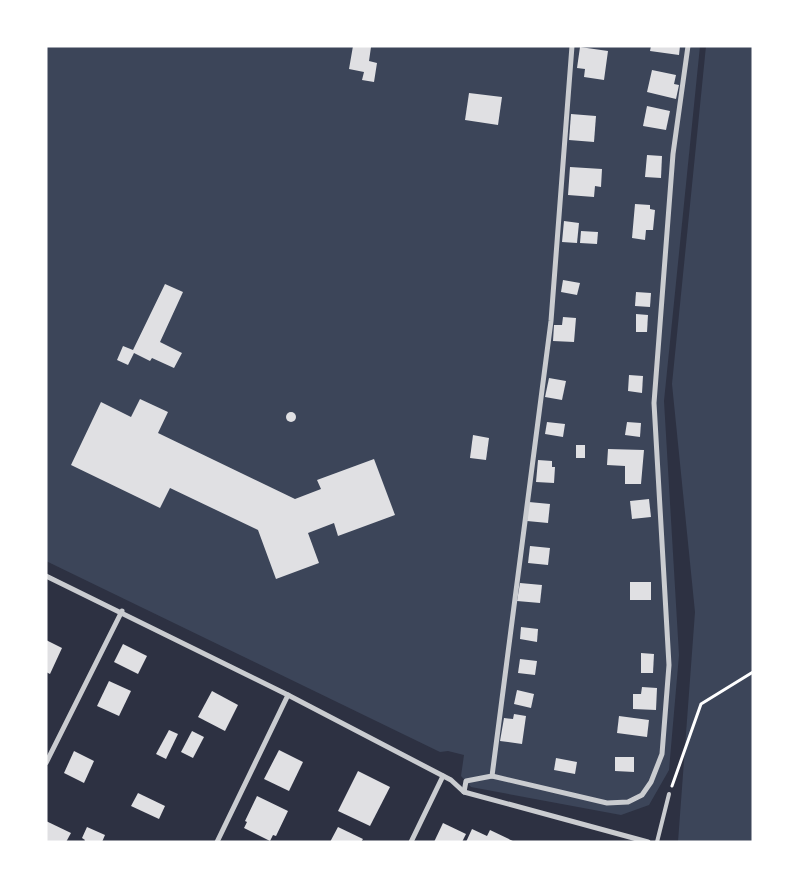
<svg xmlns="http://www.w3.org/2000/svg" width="799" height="888" font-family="Montserrat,sans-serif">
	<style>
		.green { fill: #3c4559 }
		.building { fill: #e0e0e3 }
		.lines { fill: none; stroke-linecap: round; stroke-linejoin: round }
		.path { stroke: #fff; stroke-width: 3 }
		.service { stroke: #caccd0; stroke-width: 4 }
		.minor { stroke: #caccd0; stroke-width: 5 }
	</style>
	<rect width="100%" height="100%" fill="#2d3142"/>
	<g class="green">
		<polygon points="46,46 700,46 664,401 679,655 669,770 649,805 621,815 471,787 461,776 464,755 448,751 440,752 46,561"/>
		<polygon points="706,46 753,46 753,842 678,842 695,612 672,384"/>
	</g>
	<g class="building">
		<polygon points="353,46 371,47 369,61 377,63 374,82 362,80 364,72 349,69"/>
		<polygon points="651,46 680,46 679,55 650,51"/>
		<polygon points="580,47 608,51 604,80 584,77 585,69 577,68"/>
		<polygon points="652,70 676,75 674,84 679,85 676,99 647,92"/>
		<polygon points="469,93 502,97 498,125 465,120"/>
		<polygon points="647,106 670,111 666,130 643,126"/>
		<polygon points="571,114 596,116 594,142 569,140"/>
		<polygon points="647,155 662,156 661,178 645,177"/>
		<polygon points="570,167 602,169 601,187 595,186 594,197 568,195"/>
		<polygon points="635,204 650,205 650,209 655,210 653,230 646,230 645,240 632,238"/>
		<polygon points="564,221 579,223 577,243 562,242"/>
		<polygon points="581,231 598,232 597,244 580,243"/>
		<polygon points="563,280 580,283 577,295 561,292"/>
		<polygon points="165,284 183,292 160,342 182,353 174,368 152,358 150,361 134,353 128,365 117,360 123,346 133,350"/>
		<polygon points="636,292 651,293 650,307 635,306"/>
		<polygon points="636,314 648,315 647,332 636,332"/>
		<polygon points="563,317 576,318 574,342 553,341 554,325 562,325"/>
		<polygon points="629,375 643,376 642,393 628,391"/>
		<polygon points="549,378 566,381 562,400 545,397"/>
		<polygon points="140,399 168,412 158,433 295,499 321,489 317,480 374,459 395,515 338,536 334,523 308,533 319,563 276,579 258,530 170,488 160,508 71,465 101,402 131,417"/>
		<circle cx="291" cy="417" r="5"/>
		<polygon points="547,422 565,424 563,437 545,434"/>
		<polygon points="627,422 641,423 640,437 625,435"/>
		<polygon points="473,435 489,438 486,460 470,458"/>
		<rect x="576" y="445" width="9" height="13"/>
		<polygon points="608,449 644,450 641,484 625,484 625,466 607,465"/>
		<polygon points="538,460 552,461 552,467 555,467 554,483 536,482"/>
		<polygon points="649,499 651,517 632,519 630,501"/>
		<polygon points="529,502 550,504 548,523 527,521"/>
		<polygon points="530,546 550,548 548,565 528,563"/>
		<rect x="630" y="582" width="21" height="18"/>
		<polygon points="520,583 542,585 540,603 517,601"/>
		<polygon points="521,627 538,629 537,642 520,639"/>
		<polygon points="46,640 62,648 50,674 46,672"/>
		<polygon points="123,644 147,656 138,674 114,662"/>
		<polygon points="641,653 654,654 653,673 641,673"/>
		<polygon points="520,659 537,661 535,675 518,673"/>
		<polygon points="109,681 131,691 119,716 97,706"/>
		<polygon points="642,687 657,688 656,710 633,709 633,694 641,694"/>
		<polygon points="517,690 534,694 531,708 514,704"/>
		<polygon points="212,691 238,705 225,731 198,717"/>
		<polygon points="514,714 526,716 522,744 500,741 504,718 513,719"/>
		<polygon points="619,716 649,720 647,737 617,733"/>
		<polygon points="169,730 178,734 166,759 156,754"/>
		<polygon points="192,731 204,737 193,758 181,752"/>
		<polygon points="279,750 303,762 289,791 264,779"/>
		<polygon points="74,751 94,761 84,783 64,773"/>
		<polygon points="615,757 634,757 634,772 615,771"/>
		<polygon points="556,758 577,762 575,774 554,770"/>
		<polygon points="358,771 390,787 370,826 338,811"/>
		<polygon points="138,793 165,806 159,819 131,806"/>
		<polygon points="257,796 288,811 276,836 273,835 270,841 244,828 247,822 245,821"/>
		<polygon points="46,821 71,833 66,842 46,842"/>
		<polygon points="443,823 466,834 462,842 434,842"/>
		<polygon points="87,827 105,835 102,842 84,842 85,840 82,838"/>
		<polygon points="338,827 363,839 361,842 330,842"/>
		<polygon points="472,829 487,836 490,830 515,842 466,842"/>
	</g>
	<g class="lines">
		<polyline class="path" points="672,786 701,704 753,672"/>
		<polyline class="service" points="657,842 669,794"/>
		<g class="minor">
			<polyline points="46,576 288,695 451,780 464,792 648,842"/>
			<polyline points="46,763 122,611"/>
			<polyline points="492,776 607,803 628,802 642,795 651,782 662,754 669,665 654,403 673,154 688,46"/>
			<polyline points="464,792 466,781 492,776 551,321 572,46"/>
			<polyline points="217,842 288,695"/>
			<polyline points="411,842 443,776"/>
		</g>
	</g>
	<rect width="799" height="888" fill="none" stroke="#ffffff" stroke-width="95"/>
</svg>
